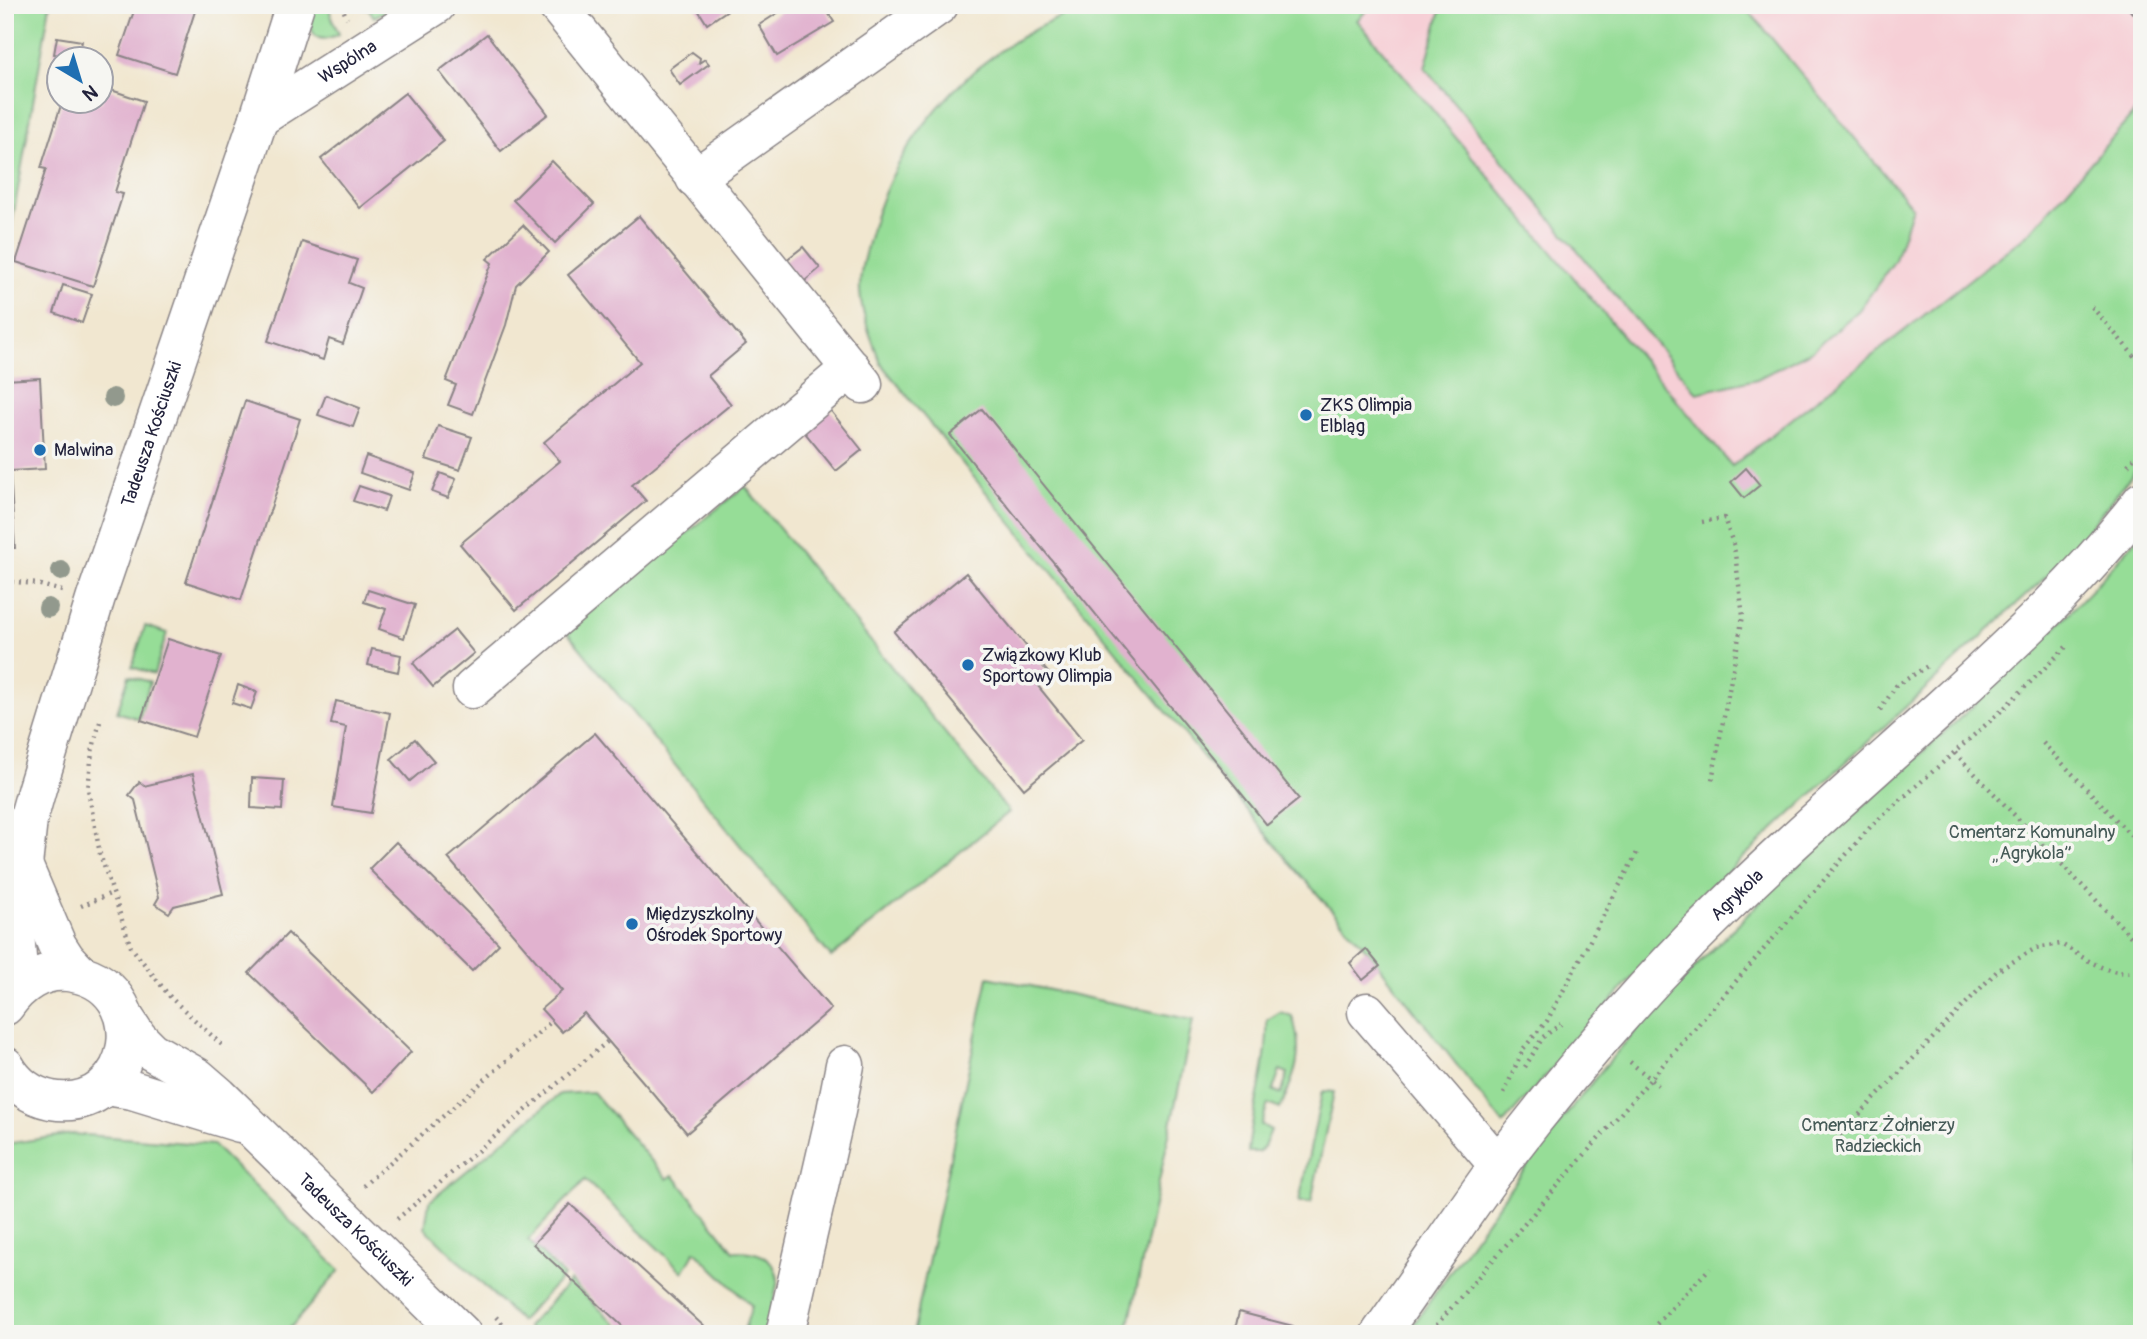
<svg xmlns="http://www.w3.org/2000/svg" width="2147" height="1339" font-family="Pangolin,sans-serif">
	<style>
		.built { fill: #f6cfd6 }
		.green { fill: #96dd97; stroke: #5c8069; stroke-width: 2; fill-rule: evenodd }
		.building { fill: #e1b2cf }
		.lines { fill: none; stroke-linecap: round; stroke-linejoin: round }
		.minor-casing { stroke: #8a8486; stroke-width: 41 }
		.path { stroke: #8a8486; stroke-width: 4.5; stroke-dasharray: 2 5; stroke-linecap: butt }
		.minor { stroke: #fff; stroke-width: 38 }
		.tree { fill: #92998d }
		.poi-dot { fill: #1f6fb2; stroke: #f6f6f2; stroke-width: 2.5 }
		.labels { text-anchor: middle; dominant-baseline: central; stroke-width: 7; stroke-linejoin: round; paint-order: stroke }
		.street-label { font-size: 18px; fill: #22223b; stroke: #f6f6f2 }
		.poi-label { font-size: 18px; fill: #22223b; stroke: #f6f6f2; text-anchor: start }
		.park-label { font-size: 18px; fill: #455a57; stroke: #f6f6f2 }
	</style>
	<rect width="100%" height="100%" fill="#f6f6f2"/>
	<filter id="ink" filterUnits="userSpaceOnUse"><feTurbulence type="fractalNoise" baseFrequency=".0143" numOctaves="2"/><feDisplacementMap in="SourceGraphic" scale="14" xChannelSelector="R" yChannelSelector="G"/><feConvolveMatrix kernelMatrix="1 2 1 2 8 2 1 2 1" color-interpolation-filters="sRGB"/></filter>
	<filter id="wash" filterUnits="userSpaceOnUse"><feTurbulence type="fractalNoise" baseFrequency=".00686" numOctaves="4" result="noise"/><feDisplacementMap in="SourceGraphic" scale="28" xChannelSelector="R" yChannelSelector="G"/><feGaussianBlur stdDeviation="1.57" result="paint"/><feColorMatrix in="noise" values="0 0 0 0 0 0 0 0 0 0 0 0 0 0 0 0 0 1.4 0 .05"/><feComposite in="paint" operator="in"/></filter>
	<g filter="url(#wash)">
		<rect width="100%" height="100%" fill="#f1e7d0"/>
		<polygon class="built" points="1373,5 2142,5 2142,104 2030,232 1732,467 1357,19"/>
		<g class="green">
			<polygon points="5,5 50,5 5,263"/>
			<path d="M 313,5 L 329,5 L 331,16 L 339,34 C 311,48 308,28 313,5 Z"/>
			<polygon points="355,5 398,5 374,17 368,8 364,9"/>
			<path d="M 1094,5 L 1373,5 L 1357,20 L 1732,466 L 2030,232 L 2142,104 L 2142,462 L 2083,536 L 2049,574 L 1718,881 L 1503,1124 L 1366,949 L 1291,864 L 881,364 C 872,340 862,317 860,292 C 859,272 865,254 870,235 C 897,129 989,35 1094,5 Z"/>
			<polygon points="1446,5 1744,5 1912,207 1895,260 1859,310 1812,351 1757,379 1697,393 1425,68 1440,13"/>
			<polygon points="745,486 1009,812 831,957 566,631"/>
			<path d="M 2142,532 L 2142,1334 L 1407,1334 C 1470,1242 1535,1151 1606,1065 C 1662,998 1725,936 1788,875 C 1907,762 2037,659 2142,532 Z"/>
			<polygon points="145,626 167,633 154,674 132,667"/>
			<polygon points="129,676 150,682 139,719 117,712"/>
			<polygon points="988,977 1193,1020 1127,1334 913,1334"/>
			<path d="M 1280,1012 L 1292,1016 C 1305,1054 1295,1075 1280,1109 L 1268,1104 L 1261,1125 L 1271,1130 L 1264,1147 L 1259,1152 L 1248,1152 C 1252,1108 1269,1064 1267,1020 ZM 1280,1070 L 1288,1073 L 1281,1094 L 1273,1090 Z"/>
			<polygon points="1324,1091 1334,1092 1311,1202 1299,1202 1322,1093"/>
			<path d="M 593,1092 L 667,1179 L 673,1175 L 734,1251 C 756,1251 775,1255 778,1280 L 767,1334 L 747,1334 L 744,1330 L 752,1306 L 695,1251 L 683,1272 L 585,1180 L 528,1240 L 564,1276 L 520,1321 L 425,1228 L 429,1202 L 560,1094 Z"/>
			<polygon points="72,1134 213,1145 340,1270 285,1334 5,1334 5,1144"/>
			<polygon points="570,1281 626,1334 534,1334 527,1327"/>
		</g>
		<g id="blocks">
			<g class="building">
				<polygon points="136,5 197,5 175,73 119,55"/>
				<polygon points="695,5 735,5 707,24"/>
				<polygon points="790,5 823,5 834,22 777,56 759,25"/>
				<polygon points="2126,5 2142,5 2142,6 2132,13"/>
				<polygon points="487,34 548,114 501,151 439,71"/>
				<polygon points="57,37 82,41 79,59 54,54"/>
				<polygon points="692,52 700,58 699,63 705,59 709,64 680,85 669,69"/>
				<polygon points="102,87 144,101 115,192 123,194 93,286 16,262 46,169 41,168 62,102 102,102"/>
				<polygon points="405,93 444,141 360,208 321,159"/>
				<polygon points="552,161 594,204 555,243 513,200"/>
				<polygon points="639,216 746,344 708,376 731,404 632,485 646,501 516,610 460,544 560,461 544,442 640,362 568,275"/>
				<polygon points="523,225 549,252 516,285 506,325 473,414 448,405 456,385 446,381 492,263 487,259"/>
				<polygon points="302,242 357,260 349,283 362,288 343,344 329,339 323,360 268,341"/>
				<polygon points="803,247 820,268 799,286 781,264"/>
				<polygon points="63,285 92,294 82,323 54,313"/>
				<polygon points="40,378 45,469 10,471 15,548 5,548 5,380"/>
				<polygon points="326,395 360,408 353,427 318,415"/>
				<polygon points="245,401 300,419 241,600 186,582"/>
				<polygon points="827,406 862,450 836,471 801,428"/>
				<polygon points="982,409 1299,799 1267,825 950,435"/>
				<polygon points="438,426 472,437 460,470 426,459"/>
				<polygon points="366,456 415,473 409,490 360,473"/>
				<polygon points="1746,468 1760,485 1744,498 1731,482"/>
				<polygon points="440,473 456,479 448,498 432,492"/>
				<polygon points="359,486 389,496 384,511 353,501"/>
				<polygon points="966,573 1050,675 1038,686 1082,740 1024,789 894,632"/>
				<polygon points="368,590 415,605 404,638 379,629 386,609 364,602"/>
				<polygon points="455,630 474,653 433,687 413,663"/>
				<polygon points="168,639 221,656 194,737 141,720"/>
				<polygon points="372,649 401,655 398,672 368,665"/>
				<polygon points="238,685 257,692 251,709 232,703"/>
				<polygon points="336,701 390,713 371,813 333,807 346,727 331,724"/>
				<polygon points="595,733 831,1009 687,1133 584,1013 562,1032 541,1009 562,991 448,858"/>
				<polygon points="415,739 434,761 410,781 391,759"/>
				<polygon points="193,774 223,894 174,906 169,913 155,904 159,897 135,800 129,795 139,782 144,786"/>
				<polygon points="252,778 284,780 282,810 251,808"/>
				<polygon points="396,842 499,944 472,971 369,869"/>
				<polygon points="288,933 411,1052 373,1092 249,973"/>
				<polygon points="1366,949 1380,966 1363,980 1350,963"/>
				<polygon points="570,1204 707,1329 702,1334 631,1334 533,1244"/>
				<polygon points="1239,1312 1293,1326 1291,1334 1234,1334"/>
			</g>
		</g>
	</g>
	<g filter="url(#ink)">
		<use href="#blocks" fill-opacity="0" stroke="#8a8486" stroke-width="2"/>
		<g class="lines">
			<defs>
				<g id="minor">
					<polyline points="557,5 863,384"/>
					<path id="s1" d="M 259,118 L 436,5"/>
					<polyline points="695,178 939,5"/>
					<polyline points="472,689 851,368"/>
					<polyline points="23,865 57,945 66,959 80,974"/>
					<path id="s2" d="M 15,992 L 18,970 L 13,908 L 23,865 L 28,820 L 37,788 L 96,597 L 259,118 L 295,5"/>
					<path d="M 5,1006 C 19,985 41,969 68,972 C 158,983 138,1115 51,1100 C 31,1096 15,1084 5,1066"/>
					<polyline points="1367,1012 1499,1166"/>
					<path id="s3" d="M 126,1020 L 138,1038 L 151,1051 L 197,1077 L 219,1096 L 462,1334"/>
					<polyline points="105,1086 132,1090 240,1123"/>
					<polyline points="785,1334 836,1111 845,1065"/>
					<path id="s4" d="M 1380,1334 C 1420,1278 1458,1221 1498,1166 C 1557,1088 1622,1011 1690,941 C 1770,860 1856,785 1940,709 C 2012,644 2083,578 2142,501"/>
				</g>
			</defs>
			<use href="#minor" class="minor-casing"/>
			<g class="path">
				<polyline points="341,5 347,18"/>
				<polyline points="2092,307 2142,365"/>
				<polyline points="2128,465 2142,448"/>
				<polyline points="1702,522 1724,518 1734,546 1743,616 1712,780"/>
				<polyline points="5,581 37,584 62,591"/>
				<polyline points="1880,710 1896,686 1929,665"/>
				<polyline points="100,722 92,752 88,789 100,854 131,947 171,998 222,1045"/>
				<polyline points="2043,743 2142,847"/>
				<polyline points="1955,753 2142,948"/>
				<polyline points="81,906 112,893"/>
				<polyline points="1630,1062 1658,1085"/>
				<polyline points="1525,1067 1543,1037 1561,1024"/>
				<polyline points="1504,1093 1523,1049 1547,1021 1639,849"/>
				<path d="M 1835,1140 L 1997,971 L 2036,948 L 2061,944 C 2086,959 2111,979 2142,971"/>
				<polyline points="363,1186 552,1021"/>
				<polyline points="397,1219 608,1041"/>
				<polyline points="496,1317 513,1334"/>
				<polyline points="1432,1330 1872,825 1998,714 2068,645"/>
				<polyline points="1647,1334 1710,1268"/>
			</g>
			<use href="#minor" class="minor"/>
		</g>
		<g class="tree">
			<circle cx="113" cy="398" r="10"/>
			<circle cx="61" cy="571" r="10"/>
			<circle cx="48" cy="608" r="10"/>
		</g>
	</g>
	<g class="poi-dot">
		<circle cx="1306" cy="415" r="7"/>
		<circle cx="40" cy="450" r="7"/>
		<circle cx="968" cy="665" r="7"/>
		<circle cx="632" cy="924" r="7"/>
	</g>
	<g class="labels">
		<g class="street-label">
			<text stroke="none"><textPath href="#s1" startOffset="105">Wspólna</textPath></text>
			<text stroke="none"><textPath href="#s2" startOffset="579">Tadeusza Kościuszki</textPath></text>
			<text stroke="none"><textPath href="#s4" startOffset="567">Agrykola</textPath></text>
			<text stroke="none"><textPath href="#s3" startOffset="313">Tadeusza Kościuszki</textPath></text>
		</g>
		<g class="poi-label">
			<text x="1320" y="405">ZKS Olimpia<tspan x="1320" dy="21">Elbląg</tspan></text>
			<text x="54" y="450">Malwina</text>
			<text x="982" y="655">Związkowy Klub<tspan x="982" dy="21">Sportowy Olimpia</tspan></text>
			<text x="646" y="914">Międzyszkolny<tspan x="646" dy="21">Ośrodek Sportowy</tspan></text>
		</g>
		<g class="park-label">
			<text x="2032" y="832">Cmentarz Komunalny<tspan x="2032" dy="21">„Agrykola”</tspan></text>
			<text x="1878" y="1125">Cmentarz Żołnierzy<tspan x="1878" dy="21">Radzieckich</tspan></text>
		</g>
	</g>
	<rect width="2147" height="1339" fill="none" stroke="#f6f6f2" stroke-width="28"/>
	<g transform="translate(80 80) rotate(142)"><circle r="33" fill="#f6f6f2" stroke="#a1a1a9" stroke-width="2"/>
	<path d="M0-5L12 26L0 18L-12 26Z" fill="#1f6fb2"/>
	<text y="-10" font-size="19" font-weight="bold" text-anchor="middle" fill="#22223b">N</text>
	</g>
</svg>
